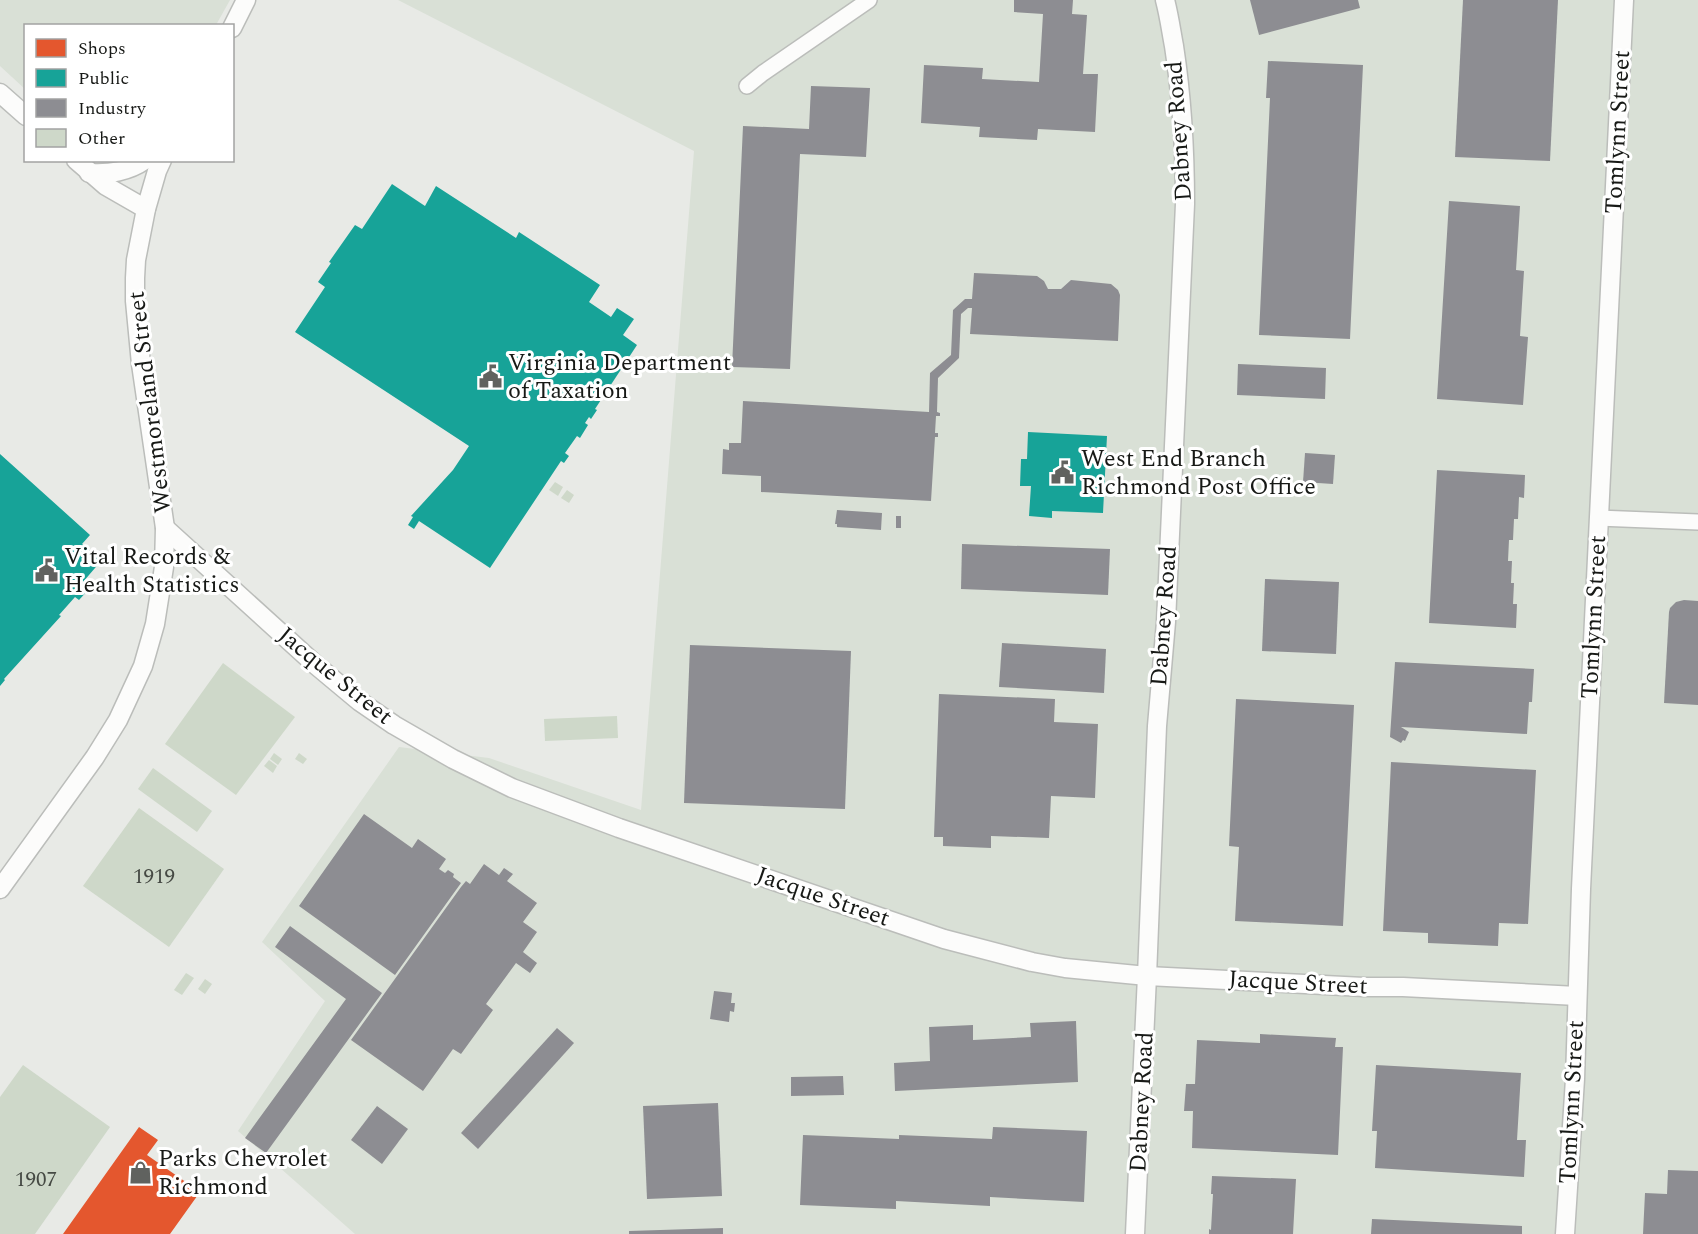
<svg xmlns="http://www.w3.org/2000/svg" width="1698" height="1234" font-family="Spectral,serif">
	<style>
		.built { fill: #d9e0d6 }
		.shops { fill: #e4572e }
		.public { fill: #17a398 }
		.industry { fill: #8d8d92 }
		.building { fill: #ced8c9 }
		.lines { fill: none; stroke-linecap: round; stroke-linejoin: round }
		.minor-casing { stroke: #bbbdba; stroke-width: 18 }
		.tertiary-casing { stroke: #bbbdba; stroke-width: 21 }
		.minor { stroke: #fcfcfb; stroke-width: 15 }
		.tertiary { stroke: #fcfcfb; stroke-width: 18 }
		.labels { text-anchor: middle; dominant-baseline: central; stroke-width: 6; stroke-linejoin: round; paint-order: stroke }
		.number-label { font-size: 21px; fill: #454943 }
		.street-label { font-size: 24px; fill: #171916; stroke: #fff }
		.poi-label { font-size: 24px; fill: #171916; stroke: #fff; text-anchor: start }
	</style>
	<rect width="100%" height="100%" fill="#e8eae6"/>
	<g class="built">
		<polygon points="0,0 230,0 216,25 26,26 25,89 0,66"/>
		<polygon points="398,0 1698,0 1698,1234 355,1234 238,1131 325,1001 262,942 399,747 489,758 641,810 694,151"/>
	</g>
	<polygon class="shops" points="139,1127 158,1140 147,1155 200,1192 170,1234 63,1234"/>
	<g class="public">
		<polygon points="392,184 425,206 436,186 516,238 519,232 600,285 589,302 611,317 617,308 634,319 623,335 637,345 595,409 597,410 591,419 589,417 585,423 588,425 580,438 577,436 565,453 569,456 564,463 561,461 490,568 419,521 414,529 408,525 413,517 411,516 453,470 469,446 295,332 325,287 318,282 331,263 329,262 355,225 362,229"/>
		<polygon points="1028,432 1107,436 1103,513 1052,511 1052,518 1029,516 1031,486 1020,486 1021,459 1027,459"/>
		<polygon points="0,454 90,535 82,544 101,561 83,582 90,588 79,600 75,597 59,615 61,616 4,679 5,680 0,686"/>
	</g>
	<g class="industry">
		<polygon points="1014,0 1073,0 1072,14 1087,15 1083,74 1098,74 1095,132 1038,129 1037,140 979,137 980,127 921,123 924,65 983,68 982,79 1039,82 1043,14 1014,12"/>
		<polygon points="1250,0 1358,0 1360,8 1259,35"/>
		<polygon points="1463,0 1558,0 1550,161 1455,157"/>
		<polygon points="1268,61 1363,65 1350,339 1259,335 1270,98 1266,98"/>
		<polygon points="811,86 870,88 866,157 800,154 790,369 732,367 743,126 809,129"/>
		<polygon points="1449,201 1520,206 1516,270 1524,271 1520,336 1528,337 1523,405 1437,399"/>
		<polygon points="974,273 1037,276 1044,281 1048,289 1061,289 1071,280 1111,284 1118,290 1120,295 1118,341 970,334 972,308 968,308 961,314 959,358 938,378 937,412 940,413 940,416 936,416 935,433 938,433 938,437 935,437 931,501 761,492 761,476 722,474 723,449 729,450 729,443 741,443 743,401 929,412 930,373 951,355 953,310 965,299 972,299"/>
		<polygon points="1238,364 1326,368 1325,399 1237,395"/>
		<polygon points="1305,453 1335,455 1333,484 1303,482"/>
		<polygon points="1437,470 1525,475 1524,498 1519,497 1518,519 1514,519 1513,540 1509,540 1508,561 1512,561 1511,583 1514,583 1513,604 1517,604 1516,628 1429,623"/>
		<polygon points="837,510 882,513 881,530 837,527 837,524 835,524"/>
		<rect x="896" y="516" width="5" height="12"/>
		<polygon points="962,544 1110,549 1108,595 961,589"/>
		<polygon points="1265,579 1339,582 1336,654 1262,651"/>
		<polygon points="1684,600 1698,601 1698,705 1664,703 1669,612 1670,608 1676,602"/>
		<polygon points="1002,643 1106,649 1104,693 999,687"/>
		<polygon points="690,645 851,651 845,809 684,803"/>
		<polygon points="1395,662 1534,669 1532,702 1529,702 1527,734 1401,727 1409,732 1405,741 1403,740 1401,743 1390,737"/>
		<polygon points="939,694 1055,699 1054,722 1098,724 1095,798 1051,796 1049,838 991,836 991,848 943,846 943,837 934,837"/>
		<polygon points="1236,699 1354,705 1343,926 1235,921 1239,847 1229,846"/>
		<polygon points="1391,762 1536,770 1528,924 1499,923 1498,946 1428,943 1428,933 1383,931"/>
		<polygon points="364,814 412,848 418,839 446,859 439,869 445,873 448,870 454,874 453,877 461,883 395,975 299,906"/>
		<polygon points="484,864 499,875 504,868 513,874 507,881 537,903 523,922 537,932 523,952 537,963 530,973 516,963 486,1004 493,1010 461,1054 453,1049 423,1091 351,1040 461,887 466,881 470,884"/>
		<polygon points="290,926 382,993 266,1153 245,1138 346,999 275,947"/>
		<polygon points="714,991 732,993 731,1003 735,1003 734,1012 730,1011 729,1022 710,1019"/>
		<polygon points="1076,1021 1078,1082 895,1091 894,1063 930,1061 929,1027 973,1025 973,1040 1031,1037 1030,1023"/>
		<polygon points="557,1028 574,1043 478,1149 461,1133"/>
		<polygon points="1260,1034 1336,1038 1335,1047 1343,1047 1338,1155 1192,1148 1193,1111 1184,1111 1186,1084 1195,1084 1197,1040 1260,1043"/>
		<polygon points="1376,1065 1521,1073 1517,1140 1526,1140 1524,1177 1375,1168 1377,1131 1372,1131"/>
		<polygon points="843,1076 844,1095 791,1096 791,1077"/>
		<polygon points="718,1103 722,1196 647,1199 643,1106"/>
		<polygon points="377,1106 408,1129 382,1164 351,1140"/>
		<polygon points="993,1127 1087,1131 1084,1202 990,1197 990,1206 896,1201 896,1209 800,1205 803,1135 899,1139 899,1135 992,1139"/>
		<polygon points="1668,1170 1698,1171 1698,1234 1643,1234 1645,1193 1667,1194"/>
		<polygon points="1212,1176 1296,1179 1293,1234 1209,1234 1209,1229 1211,1230 1213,1194 1211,1194"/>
		<polygon points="1372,1219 1522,1226 1522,1234 1371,1234"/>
		<polygon points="723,1228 723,1234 629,1234 629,1231"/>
	</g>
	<g class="building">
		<polygon points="555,482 563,487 558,496 549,490"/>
		<polygon points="567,490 574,495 569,503 561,498"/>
		<polygon points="223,663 295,717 236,795 165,744"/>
		<polygon points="617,716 618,738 545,741 544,719"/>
		<polygon points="274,753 282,759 278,765 270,759"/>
		<polygon points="299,753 307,759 303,764 295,759"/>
		<polygon points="269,760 277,766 273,773 264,766"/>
		<polygon points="153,768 212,811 197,832 138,789"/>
		<polygon points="139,808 224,869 169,947 83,886"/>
		<polygon points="186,973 194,978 182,995 174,990"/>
		<polygon points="205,979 212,984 205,994 198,989"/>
		<polygon points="23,1065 110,1127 35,1234 0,1234 0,1097"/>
	</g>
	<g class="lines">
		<defs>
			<g id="minor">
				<polyline points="747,86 763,73 869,0"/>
				<polyline points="1598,518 1698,522"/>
			</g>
			<g id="tertiary">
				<polyline points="232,28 246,0"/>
				<polyline points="0,93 26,116"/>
				<polyline points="76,160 106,186 146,209"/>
				<path d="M 89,173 C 110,174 128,172 145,160"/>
				<polyline points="165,528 317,666 359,701 394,725 453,759 512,788 619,828 944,939 1032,962 1065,968 1147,976 1364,987 1403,987 1577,996"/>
				<polyline points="0,889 95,757 118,720 143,666 155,624 164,567 165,528 141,364 135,301 135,278 136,260 146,209 157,171 162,160"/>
				<path d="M 1135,1234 L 1147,976 L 1157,726 L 1166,622 L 1185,204 C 1185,151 1182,98 1174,46 C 1171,30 1169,15 1165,0"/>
				<polyline points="1565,1234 1575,1079 1581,889 1624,0"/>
			</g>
		</defs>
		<use href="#minor" class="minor-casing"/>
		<use href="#tertiary" class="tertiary-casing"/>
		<use href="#minor" class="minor"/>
		<use href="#tertiary" class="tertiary"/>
	</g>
	<defs>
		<symbol id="civic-bare" viewBox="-9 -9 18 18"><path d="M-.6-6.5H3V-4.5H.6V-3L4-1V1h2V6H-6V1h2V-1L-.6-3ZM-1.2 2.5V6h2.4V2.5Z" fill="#60625f" stroke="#fff" stroke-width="2.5" paint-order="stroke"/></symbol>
		<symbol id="shop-bare" viewBox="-9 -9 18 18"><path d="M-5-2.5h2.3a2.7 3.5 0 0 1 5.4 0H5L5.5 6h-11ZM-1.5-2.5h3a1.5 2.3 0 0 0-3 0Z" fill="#60625f" stroke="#fff" stroke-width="2.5" paint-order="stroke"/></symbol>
	</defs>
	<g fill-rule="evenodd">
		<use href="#civic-bare" x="474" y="360" width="33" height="33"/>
		<use href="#civic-bare" x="1046" y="456" width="33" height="33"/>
		<use href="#civic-bare" x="30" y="554" width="33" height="33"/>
		<use href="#shop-bare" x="124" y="1156" width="33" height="33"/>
	</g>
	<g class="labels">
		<g class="number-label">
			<text x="154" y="877">1919</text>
			<text x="36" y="1180">1907</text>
		</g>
		<g class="street-label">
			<text transform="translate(1179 131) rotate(-94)">Dabney Road</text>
			<text transform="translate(1618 132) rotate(-87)">Tomlynn Street</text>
			<text transform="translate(150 402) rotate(-97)">Westmoreland Street</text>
			<text transform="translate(1164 616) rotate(-86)">Dabney Road</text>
			<text transform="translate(1594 617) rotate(-87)">Tomlynn Street</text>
			<text transform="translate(335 676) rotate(39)">Jacque Street</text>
			<text transform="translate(823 897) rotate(19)">Jacque Street</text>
			<text transform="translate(1298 983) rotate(3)">Jacque Street</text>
			<text transform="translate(1142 1102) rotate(-87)">Dabney Road</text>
			<text transform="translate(1572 1102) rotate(-87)">Tomlynn Street</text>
		</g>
		<g class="poi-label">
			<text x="508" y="363">Virginia Department<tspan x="508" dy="28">of Taxation</tspan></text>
			<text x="1081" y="459">West End Branch<tspan x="1081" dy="28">Richmond Post Office</tspan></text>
			<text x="64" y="557">Vital Records &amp;<tspan x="64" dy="28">Health Statistics</tspan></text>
			<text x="158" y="1159">Parks Chevrolet<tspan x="158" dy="28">Richmond</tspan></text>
		</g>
	</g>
	<rect x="24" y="24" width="210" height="138" fill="#ffffff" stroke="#a2a3a2" stroke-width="1.5"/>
	<rect x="36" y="39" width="30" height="18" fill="#e4572e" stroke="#a2a3a2" stroke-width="1.5"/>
	<text x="78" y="54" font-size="18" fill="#171916">Shops</text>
	<rect x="36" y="69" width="30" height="18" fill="#17a398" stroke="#a2a3a2" stroke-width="1.5"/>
	<text x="78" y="84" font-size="18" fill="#171916">Public</text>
	<rect x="36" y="99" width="30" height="18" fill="#8d8d92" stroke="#a2a3a2" stroke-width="1.5"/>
	<text x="78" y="114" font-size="18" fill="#171916">Industry</text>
	<rect x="36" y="129" width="30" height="18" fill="#ced8c9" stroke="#a2a3a2" stroke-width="1.5"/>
	<text x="78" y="144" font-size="18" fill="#171916">Other</text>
</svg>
